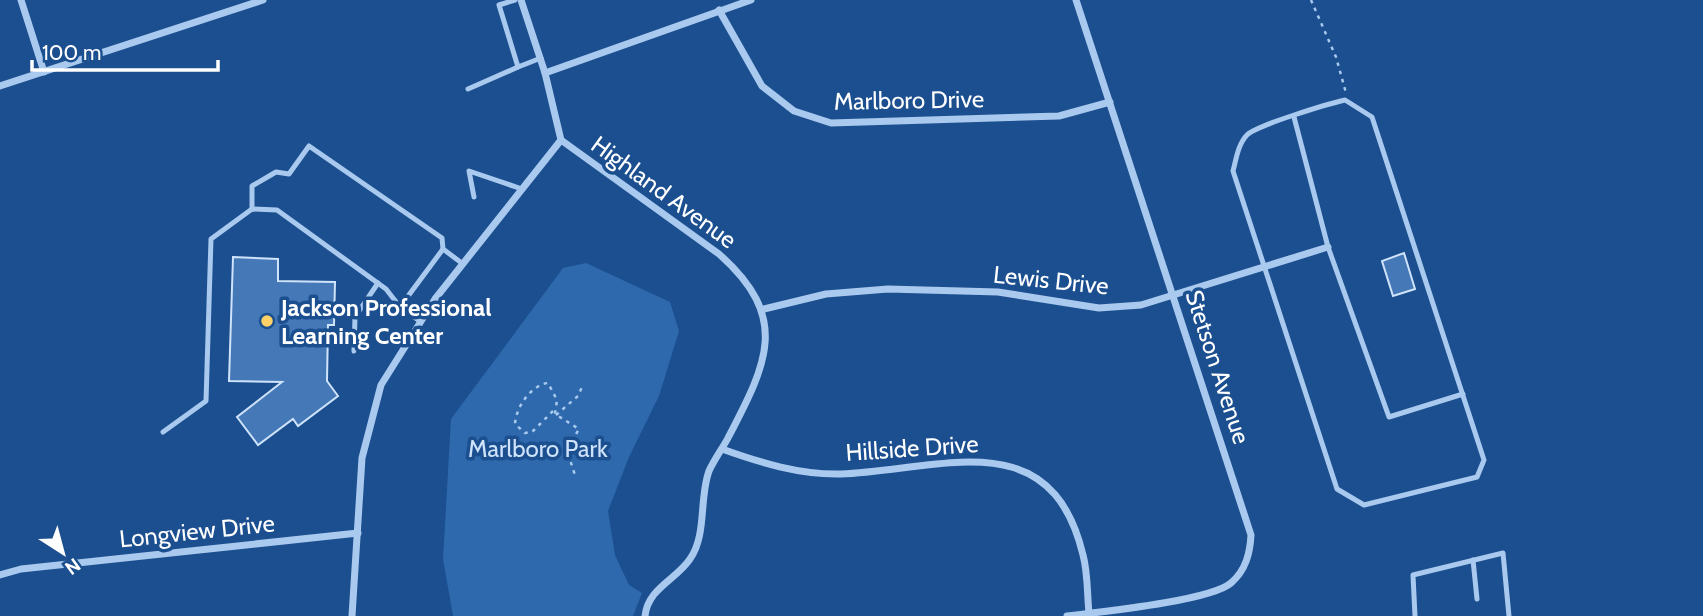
<svg xmlns="http://www.w3.org/2000/svg" width="1703" height="616" font-family="Cabin,sans-serif">
	<style>
		.green { fill: #2e69ad }
		.building { fill: #4478b7; stroke: #cfe3fa; stroke-width: 2 }
		.lines { fill: none; stroke-linecap: round; stroke-linejoin: round }
		.path { stroke: #a9c9ee; stroke-width: 2.5; stroke-dasharray: 3.5 5; stroke-linecap: butt }
		.lane { stroke: #a9c9ee; stroke-width: 5 }
		.street { stroke: #a9c9ee; stroke-width: 7 }
		.poi-dot { fill: #ffd166; stroke: #1b4f8f; stroke-width: 2.5 }
		.labels { text-anchor: middle; dominant-baseline: central; stroke-width: 7; stroke-linejoin: round; paint-order: stroke }
		.street-label { font-size: 24px; fill: #fff; stroke: #1b4f8f }
		.poi-label { font-size: 24px; font-weight: bold; fill: #fff; stroke: #1b4f8f; text-anchor: start }
		.park-label { font-size: 24px; fill: #cfe3fa; stroke: #1b4f8f }
	</style>
	<rect width="100%" height="100%" fill="#1b4f8f"/>
	<polygon class="green" points="586,263 670,302 679,331 659,396 629,457 608,511 615,555 629,585 642,593 633,616 453,616 443,559 451,419 563,268"/>
	<g class="building">
		<polygon points="1404,253 1415,289 1393,296 1382,261"/>
		<polygon points="233,257 278,259 278,281 335,282 334,325 328,325 327,381 338,396 298,426 293,419 258,445 237,417 282,382 229,381"/>
	</g>
	<g class="lines">
		<g class="path">
			<polyline points="1311,0 1336,57 1346,93"/>
			<path d="M 553,411 L 532,432 L 525,433 L 515,424 C 516,407 531,385 548,383 L 557,400 L 555,414 L 579,429 C 565,453 567,450 575,475"/>
			<polyline points="556,415 578,396 582,387"/>
		</g>
		<g class="lane">
			<polyline points="515,0 499,5 518,67 541,58"/>
			<polyline points="468,89 518,67"/>
			<path d="M 1345,100 L 1372,117 L 1484,460 L 1477,477 L 1364,505 L 1337,489 L 1233,171 C 1236,160 1238,144 1247,135 C 1257,125 1328,104 1345,100 Z"/>
			<polyline points="1294,117 1328,247 1389,417 1463,394"/>
			<polyline points="474,197 469,171 522,189"/>
			<polyline points="252,209 252,186 276,172 289,174 309,146 442,238 443,249 463,264"/>
			<polyline points="400,307 443,249"/>
			<polyline points="354,351 355,317 378,283"/>
			<polyline points="163,432 206,401 211,239 252,209 277,210 386,289 400,307 421,322"/>
			<polyline points="1473,560 1477,599"/>
			<polyline points="1415,616 1413,575 1503,553 1509,616"/>
		</g>
		<g class="street">
			<polyline points="21,0 44,72"/>
			<polyline points="719,10 762,86 794,111 831,123 1059,116 1110,102"/>
			<polyline points="545,73 751,0"/>
			<polyline points="0,86 263,0"/>
			<path d="M 561,140 L 719,254 C 791,318 767,363 728,438 C 722,449 714,460 709,471 C 699,498 707,535 690,559 C 676,580 648,588 645,616"/>
			<polyline points="764,309 826,294 888,289 998,292 1099,308 1141,305 1328,247"/>
			<path d="M 722,449 C 761,463 800,475 841,474 C 941,470 1051,421 1083,555 C 1088,573 1087,594 1089,613"/>
			<polyline points="0,575 21,569 358,533"/>
			<polyline points="352,616 362,458 381,385 435,299 561,140 545,73 521,0"/>
			<path d="M 1067,616 C 1099,612 1210,601 1231,583 C 1246,570 1250,553 1251,535 L 1076,0"/>
		</g>
	</g>
	<circle class="poi-dot" cx="267" cy="321" r="7"/>
	<g class="labels">
		<g class="street-label">
			<text transform="translate(909 100) rotate(-1)">Marlboro Drive</text>
			<text transform="translate(664 192) rotate(36)">Highland Avenue</text>
			<text transform="translate(1051 280) rotate(6)">Lewis Drive</text>
			<text transform="translate(1218 367) rotate(72)">Stetson Avenue</text>
			<text transform="translate(912 448) rotate(-4)">Hillside Drive</text>
			<text transform="translate(197 531) rotate(-6)">Longview Drive</text>
		</g>
		<g class="poi-label">
			<text x="281" y="307">Jackson Professional<tspan x="281" dy="28">Learning Center</tspan></text>
		</g>
		<g class="park-label">
			<text x="538" y="448">Marlboro Park</text>
		</g>
	</g>
	<g transform="translate(63 553) rotate(144)" stroke="#1b4f8f" stroke-width="5" paint-order="stroke">
	<path d="M0-5L12 26L0 18L-12 26Z" fill="#ffffff"/>
	<text y="-10" font-size="19" font-weight="bold" text-anchor="middle" fill="#ffffff">N</text>
	</g>
	<path d="M32 60v10h186v-10" fill="none" stroke="#ffffff" stroke-width="3.5"/>
	<text x="42" y="60" font-size="21" fill="#ffffff" stroke="#1b4f8f" stroke-width="5" paint-order="stroke">100 m</text>
</svg>
